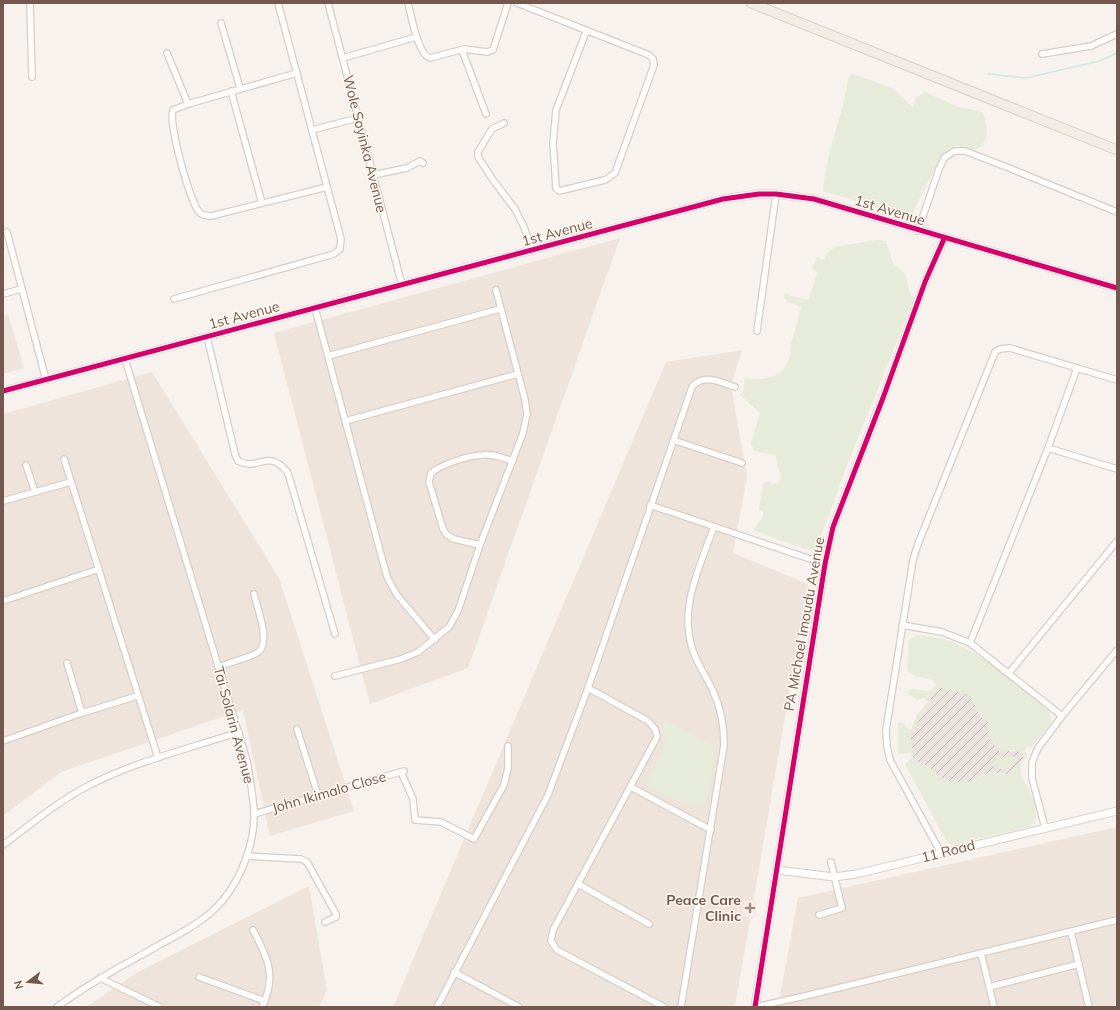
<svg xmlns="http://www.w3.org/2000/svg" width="1120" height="1010" font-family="Mulish,sans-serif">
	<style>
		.residential { fill: #efe4db }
		.industrial { fill: url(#industrial-furrows) }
		.medical { fill: #f8e6e8 }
		.grass { fill: #e6ecd9; fill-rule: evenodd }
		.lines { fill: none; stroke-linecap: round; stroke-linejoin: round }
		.stream { stroke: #cfe7e7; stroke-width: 1.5 }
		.minor-casing { stroke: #d6ceca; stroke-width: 8 }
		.tertiary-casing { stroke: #d6ceca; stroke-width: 9 }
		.primary-casing { stroke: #d8cfcb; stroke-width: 11 }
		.minor { stroke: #fefdfc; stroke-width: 5.5 }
		.tertiary { stroke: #fefdfc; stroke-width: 7 }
		.primary { stroke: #f2ece6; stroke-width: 9 }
		.cycleway-casing { stroke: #fef7ef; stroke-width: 8 }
		.cycleway { stroke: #d6006c; stroke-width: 5 }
		.poi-dot { fill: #a28e86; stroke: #fef7ef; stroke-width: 1.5 }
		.labels { text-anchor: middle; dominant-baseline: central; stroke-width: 3; stroke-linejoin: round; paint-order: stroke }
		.street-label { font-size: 14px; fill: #74584e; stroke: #fef7ef }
		.poi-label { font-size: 14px; font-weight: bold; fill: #74584e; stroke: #fef7ef; text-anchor: end }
	</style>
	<defs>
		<pattern id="industrial-furrows" width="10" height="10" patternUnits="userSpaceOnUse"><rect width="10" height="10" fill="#eae2de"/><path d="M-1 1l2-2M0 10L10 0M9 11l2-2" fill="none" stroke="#c2bab6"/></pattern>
	</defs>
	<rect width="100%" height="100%" fill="#f7f2ed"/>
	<g class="residential">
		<polygon points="620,238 468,668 370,704 274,333"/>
		<polygon points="8,314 24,368 3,374 3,316"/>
		<polygon points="742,350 731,385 747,477 733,553 808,584 735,1007 393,1007 666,362"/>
		<polygon points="152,372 279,578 354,811 270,836 243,710 61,772 3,816 3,414"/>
		<polygon points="1117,827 1117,1007 778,1007 798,898"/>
		<polygon points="309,886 327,990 319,1007 86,1007 138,972"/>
	</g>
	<polygon class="industrial" points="939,687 970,695 980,716 988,722 990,738 995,744 1011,752 1016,750 1023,754 1024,755 1019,765 1007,774 991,772 972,779 974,781 972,785 966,780 954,784 943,779 926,765 921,765 913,758 910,734 929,704 932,694"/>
	<polygon class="medical" points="744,900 757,901 755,919 742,916"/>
	<g class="grass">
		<path d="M 851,73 L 892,88 L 913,107 L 916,98 L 925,92 L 956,106 L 983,112 C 988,129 991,143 973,151 L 957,145 L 951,148 L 940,158 L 910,218 L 823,191 C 825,160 837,130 844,100 C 847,90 846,82 851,73 Z"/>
		<path d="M 877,240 L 886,241 L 893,263 L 905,274 L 911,296 L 915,297 L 851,455 L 817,547 L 812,550 L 805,549 L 755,531 L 754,528 L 763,517 L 763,512 L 759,510 L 763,484 L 767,481 L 772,484 L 778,483 L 781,476 L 778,468 L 776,455 L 754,451 L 751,443 L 760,413 L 740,395 C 744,391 745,385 744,379 C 766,379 783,380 790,356 C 791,352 789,348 791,344 C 795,332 797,320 801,308 L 797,305 L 787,302 L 784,297 L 785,294 L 807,300 L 810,297 L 817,273 L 812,269 L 817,257 L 823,260 L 830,250 L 838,246 Z"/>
		<path d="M 914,636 C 962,631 1013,682 1048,710 L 1051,716 L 1051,723 L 1032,747 L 1027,747 L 1024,750 L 1027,754 L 1026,758 L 1021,763 L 1021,776 C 1031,791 1037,804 1036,822 L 1029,827 L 951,845 L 945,839 L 905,764 L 911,758 L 911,753 L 898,754 L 898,723 L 903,722 L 908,729 L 911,730 L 917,715 L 928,702 L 924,698 L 917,700 L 906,692 L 910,689 L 929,691 L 936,685 L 933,680 L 915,676 L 907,670 L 909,640 ZM 939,687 L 970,695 L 980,716 L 988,722 L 990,738 L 992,742 L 995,742 L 994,747 C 1002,756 1008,749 1016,750 C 1018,751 1023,754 1024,756 L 1019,765 L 1007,774 L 991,772 L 979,777 L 975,776 L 972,778 L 974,781 L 972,785 L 966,780 C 946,787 941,777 925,765 L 921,765 L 913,758 L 910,734 L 929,704 L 932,694 Z"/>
		<path d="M 664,720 L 716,747 L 708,798 L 702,805 C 690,808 654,793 648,783 L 649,778 L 666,744 L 663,724 Z"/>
		<path d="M 1010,756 L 1017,757 C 1011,770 1008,772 994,767 L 992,764 L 1000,757 Z"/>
	</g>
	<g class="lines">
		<polyline class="stream" points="988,74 1026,78 1100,61 1117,53"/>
		<defs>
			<g id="minor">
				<polyline points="30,3 32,77"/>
				<polyline points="328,3 402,285"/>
				<path d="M 408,3 C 411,15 418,55 430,58 L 464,49 L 487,52 L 493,50 L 508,3"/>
				<polyline points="517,3 649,55 653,59 654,65 615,173 605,180 559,191 556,188 553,143 556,110 586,32"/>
				<polyline points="221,23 240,88"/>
				<polyline points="462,50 486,114"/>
				<polyline points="167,53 188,104"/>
				<polyline points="1042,54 1091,46 1117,34"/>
				<polyline points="343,58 416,37"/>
				<path d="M 297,73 L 188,104 L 173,110 C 168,122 190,204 200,213 C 204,216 207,216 211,216 L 327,187"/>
				<polyline points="231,91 262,203"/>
				<polyline points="504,123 492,129 478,152 478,157 493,180 515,209 524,227 532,251"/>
				<polyline points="312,130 358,118"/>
				<polyline points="373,175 407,168 420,161 423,163"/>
				<polyline points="918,231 939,169 945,157 955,151 965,151 1009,168 1117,212"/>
				<polyline points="7,232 46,380"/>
				<polyline points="3,294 21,289"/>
				<polyline points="174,299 334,254 340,249 341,239 278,3"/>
				<polyline points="315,308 387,577 397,595 435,640"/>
				<polyline points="757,331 776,194"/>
				<path d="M 207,337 L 235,454 L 238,461 C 259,472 268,447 288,473 L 335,634"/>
				<polyline points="328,356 500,309"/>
				<polyline points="345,421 518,374"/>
				<polyline points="673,440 742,463"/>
				<polyline points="1048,448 1117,469"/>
				<polyline points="64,459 158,758"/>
				<polyline points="26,465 35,492"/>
				<polyline points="3,501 71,482"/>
				<polyline points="650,505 825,564"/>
				<path d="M 480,545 L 454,539 L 447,535 L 443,529 L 429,482 L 431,473 C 442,464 467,456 482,455 C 492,453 503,458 513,461"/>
				<polyline points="3,601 99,569"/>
				<polyline points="902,625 942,632 970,643 1062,716"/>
				<polyline points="970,643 1048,448 1077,368"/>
				<polyline points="67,663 82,713"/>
				<path d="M 218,667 C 231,662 245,659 257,653 C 272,644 257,608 254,594"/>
				<polyline points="1009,673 1117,541"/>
				<polyline points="335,676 401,659 418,652 449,627 458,611 480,545 523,433 527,414 525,400 496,290"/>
				<polyline points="588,688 648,721 655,729 657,737 553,930 551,941 557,950 664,1007"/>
				<polyline points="297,729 318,795"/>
				<polyline points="3,741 82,713 137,696"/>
				<polyline points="401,772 413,799 415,820 441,822 474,839 504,785 508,768 508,746"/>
				<polyline points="631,787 711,830"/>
				<polyline points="254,814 404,771"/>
				<polyline points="1045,828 1032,778 1032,762 1038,748 1062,716 1117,650"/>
				<path d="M 3,845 C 30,825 56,803 86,787 C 133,762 188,749 239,732"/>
				<polyline points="941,853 890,760 887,746 886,730 913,560 918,544 995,352 1000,349 1010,348 1117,380"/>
				<polyline points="247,856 301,859 307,862 336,914 336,917 325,922"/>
				<polyline points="578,884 649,924"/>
				<polyline points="819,915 842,908 831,862"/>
				<path d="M 253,930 C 268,959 277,976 262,1007"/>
				<polyline points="1071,932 1089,1007"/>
				<polyline points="981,953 994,1007"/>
				<polyline points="454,972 519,1007"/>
				<polyline points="199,977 265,1001"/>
				<polyline points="100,978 160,1007"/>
				<polyline points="989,987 1079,964"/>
				<path d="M 57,1007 C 89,983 124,965 159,945 C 181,933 207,920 223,900 C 242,877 255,842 254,812 C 253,795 250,778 247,761 L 125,359"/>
				<path d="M 437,1007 L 548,795 L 588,688 L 692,387 C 703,373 720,382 735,387"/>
				<path d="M 681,1007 L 724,745 C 724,726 721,708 713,691 C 707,678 698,665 693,651 C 678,609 700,566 714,527"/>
				<polyline points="755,1007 805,996 1117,920"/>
			</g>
			<g id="tertiary">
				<polyline points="3,391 723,199 759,194 776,194 814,199 1117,288"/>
				<polyline points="777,870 834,877 856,874 1117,811"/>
				<polyline points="755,1007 825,564 833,527 883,398 925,282 944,239"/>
			</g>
			<polyline id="primary" points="751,3 1117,150"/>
		</defs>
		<use href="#minor" class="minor-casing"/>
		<use href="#tertiary" class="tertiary-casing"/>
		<use href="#primary" class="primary-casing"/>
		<use href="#minor" class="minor"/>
		<use href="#tertiary" class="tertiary"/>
		<use href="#primary" class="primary"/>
		<defs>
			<g id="cycleway">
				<polyline points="3,391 723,199 759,194 776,194 814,199 1117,288"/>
				<polyline points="755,1007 825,564 833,527 883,398 925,282 944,239"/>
			</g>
		</defs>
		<use href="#cycleway" class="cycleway-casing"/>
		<use href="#cycleway" class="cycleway"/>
	</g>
	<path class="poi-dot" d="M748 902h4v4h4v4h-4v4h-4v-4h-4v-4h4z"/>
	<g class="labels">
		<g class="street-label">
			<text transform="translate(365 144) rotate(76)">Wole Soyinka Avenue</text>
			<text transform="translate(890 210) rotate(17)">1st Avenue</text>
			<text transform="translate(557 232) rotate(-15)">1st Avenue</text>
			<text transform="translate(244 315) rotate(-15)">1st Avenue</text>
			<text transform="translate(804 624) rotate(-80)">PA Michael Imoudu Avenue</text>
			<text transform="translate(234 725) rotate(75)">Tai Solarin Avenue</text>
			<text transform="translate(329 792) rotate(-16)">John Ikimalo Close</text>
			<text transform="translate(948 851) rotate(-14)">11 Road</text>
		</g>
		<g class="poi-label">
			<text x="741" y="900">Peace Care<tspan x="741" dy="16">Clinic</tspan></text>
		</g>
	</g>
	<rect width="1120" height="1010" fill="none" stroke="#74584e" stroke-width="8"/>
	<g transform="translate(28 982) rotate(254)" stroke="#fef7ef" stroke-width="3" paint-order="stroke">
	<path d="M0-3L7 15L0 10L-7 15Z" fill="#74584e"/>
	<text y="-6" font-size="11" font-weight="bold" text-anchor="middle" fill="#74584e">N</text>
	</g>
</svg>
